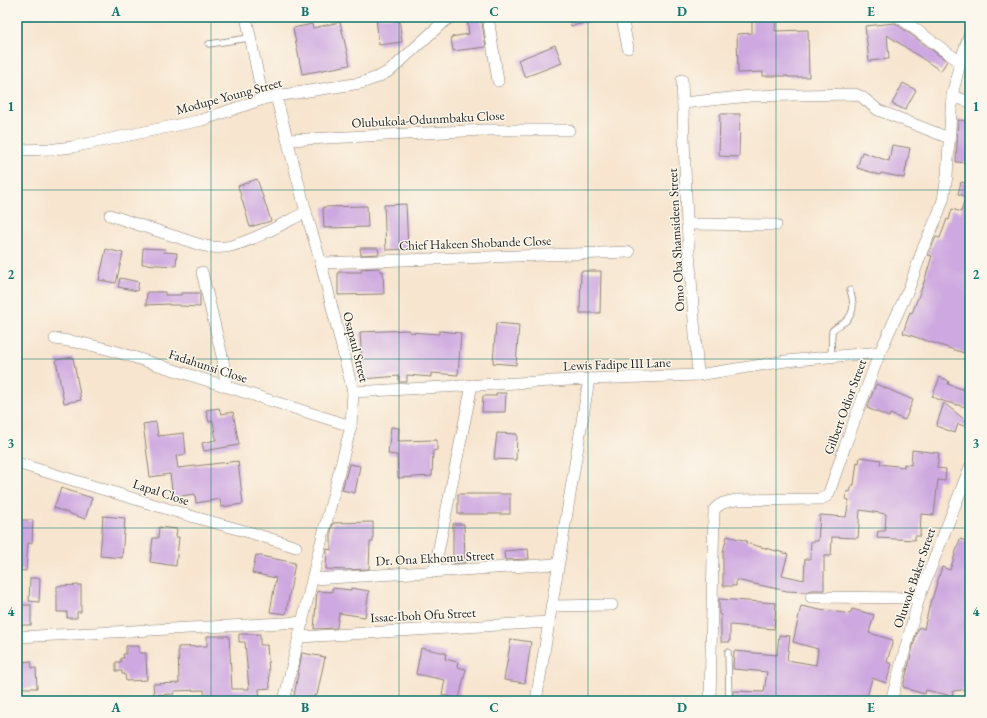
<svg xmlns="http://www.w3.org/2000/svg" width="987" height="718" font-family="'EB Garamond',serif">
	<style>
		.building { fill: #cea8e0 }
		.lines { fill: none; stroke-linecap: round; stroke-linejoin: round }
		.service-casing { stroke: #8a8076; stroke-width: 7 }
		.minor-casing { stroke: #8a8076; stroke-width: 12 }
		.service { stroke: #fff; stroke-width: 5.5 }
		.minor { stroke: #fff; stroke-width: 11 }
		.grid { fill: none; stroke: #0f766e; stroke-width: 1; stroke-opacity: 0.55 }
		.labels { text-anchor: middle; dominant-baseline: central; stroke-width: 3; stroke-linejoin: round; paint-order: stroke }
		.street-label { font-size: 13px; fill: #1c1c1c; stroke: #fbf7ec }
		.neatline { fill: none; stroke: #0f766e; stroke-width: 1.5 }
		.grid-label { font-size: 13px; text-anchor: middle; font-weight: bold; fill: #0f766e }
	</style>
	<rect width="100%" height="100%" fill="#fbf7ec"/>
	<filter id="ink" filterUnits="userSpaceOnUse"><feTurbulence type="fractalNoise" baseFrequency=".025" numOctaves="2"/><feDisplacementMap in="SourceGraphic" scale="8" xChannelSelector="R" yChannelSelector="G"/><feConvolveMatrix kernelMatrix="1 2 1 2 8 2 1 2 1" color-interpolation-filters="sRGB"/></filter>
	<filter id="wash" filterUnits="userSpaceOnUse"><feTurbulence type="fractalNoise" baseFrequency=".012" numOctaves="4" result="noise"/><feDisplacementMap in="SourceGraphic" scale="16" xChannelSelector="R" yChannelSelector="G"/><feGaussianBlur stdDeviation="0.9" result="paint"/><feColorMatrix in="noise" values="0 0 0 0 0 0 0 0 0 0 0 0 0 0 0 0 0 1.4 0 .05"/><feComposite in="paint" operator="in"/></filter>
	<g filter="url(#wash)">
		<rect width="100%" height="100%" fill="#f7e5cf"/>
		<g id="blocks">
			<g class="building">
				<polygon points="376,17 399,17 402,42 379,45"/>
				<polygon points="481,17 486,47 453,51 451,37 469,34 467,19"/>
				<polygon points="569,17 594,17 595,21 571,26"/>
				<polygon points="752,17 776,17 775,31 808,30 809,77 788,77 788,76 763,76 763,72 738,73 737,34 752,33"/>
				<polygon points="340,22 350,65 302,74 293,28 312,24 313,28"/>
				<polygon points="895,23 947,61 941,71 887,35 889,59 869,61 865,26"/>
				<polygon points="555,45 562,63 525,77 518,60"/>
				<polygon points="903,83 916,90 905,110 892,104"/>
				<polygon points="720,114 740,114 739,157 719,156"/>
				<polygon points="958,120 970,121 970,163 956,162"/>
				<polygon points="892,145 910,148 904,178 881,173 880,175 857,168 862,152 889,161"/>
				<polygon points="257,179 271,221 250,227 238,186"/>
				<polygon points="961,182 970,184 970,355 903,333 910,312 912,313 923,285 932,256 928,255 936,237 940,238 947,219 949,220 952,209 961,212 965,196 958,194"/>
				<polygon points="406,204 408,249 386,250 384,205"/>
				<polygon points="367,206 368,227 324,228 323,207"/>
				<polygon points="143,248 165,249 164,252 177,253 176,266 142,264"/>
				<polygon points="360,248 378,248 379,254 361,255"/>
				<polygon points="106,249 123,253 116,283 99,280"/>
				<polygon points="379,268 380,271 383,271 384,294 338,295 338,272 362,272 361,269"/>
				<polygon points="581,271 601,271 600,313 580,313"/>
				<polygon points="120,278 139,282 137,291 118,287"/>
				<polygon points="147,292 165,292 165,295 181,295 181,293 200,293 200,307 180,306 180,305 169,305 169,304 146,305"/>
				<polygon points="496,323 519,325 516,365 493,363"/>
				<polygon points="409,330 409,332 439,334 439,331 461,333 458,375 431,373 431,377 407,375 407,382 399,382 399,376 363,379 360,332"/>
				<polygon points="73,357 81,400 64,403 56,360"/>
				<polygon points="940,377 949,381 948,384 970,392 970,408 946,402 932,397"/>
				<polygon points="876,384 913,400 905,420 890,414 889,417 867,408"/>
				<polygon points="496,393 506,393 505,412 482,412 483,396 496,396"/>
				<polygon points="944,403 970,424 970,428 958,424 955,433 936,426"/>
				<polygon points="219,408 221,414 233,412 239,445 204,451 202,443 216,440 213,421 209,422 206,410"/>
				<polygon points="156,422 158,436 184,433 186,454 176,456 178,468 238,461 243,504 221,507 220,499 196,503 195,494 173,497 170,474 150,477 143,424"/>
				<polygon points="391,427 399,428 398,441 437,440 437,450 433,451 432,476 398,478 397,455 388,454"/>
				<polygon points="497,433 517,434 516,460 494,459"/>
				<polygon points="912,450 939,453 937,468 946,469 945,481 938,480 934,515 921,514 920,536 915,536 915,540 877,538 878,531 885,531 886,514 860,510 858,538 832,537 831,556 824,556 824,590 811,590 806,592 787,591 736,580 736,586 723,586 723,552 727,536 747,541 746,543 788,554 782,575 804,580 805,559 810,559 811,541 818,541 820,515 846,517 849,500 846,499 847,491 850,492 852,485 854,485 857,462 859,463 860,457 881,460 880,464 904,467 904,464 911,465"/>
				<polygon points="349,464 360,466 355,493 342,490"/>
				<polygon points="61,488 92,498 85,519 54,508"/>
				<rect x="458" y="494" width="52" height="20"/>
				<polygon points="103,516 125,518 122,558 100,556"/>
				<polygon points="17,520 33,520 32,543 28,543 26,571 17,570"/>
				<polygon points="373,522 373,542 370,542 369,569 346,570 326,569 327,549 331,550 331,531 333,523"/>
				<polygon points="453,524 464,524 465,563 453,563"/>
				<polygon points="159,527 177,529 176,537 179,537 176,566 150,562 153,538 158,538"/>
				<polygon points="960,539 970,542 970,689 953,691 952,696 926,690 925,694 910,690 910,689 903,687 916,635 919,627 924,629 931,599 932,599 942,567 950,570"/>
				<polygon points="528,549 529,559 505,560 504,551"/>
				<polygon points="256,555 295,563 286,614 270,612 276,578 252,573"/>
				<polygon points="30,578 40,578 39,602 29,601"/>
				<polygon points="81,585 81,612 77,612 77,618 67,618 67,612 57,612 57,586"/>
				<polygon points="332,588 351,590 351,588 369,591 365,617 339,613 337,628 314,629 317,591 332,592"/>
				<polygon points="719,599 776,603 774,629 730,625 730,642 721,642 721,615 719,614"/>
				<rect x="17" y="605" width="14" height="20"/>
				<polygon points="801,606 825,611 825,610 850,614 852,609 874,615 869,633 893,640 887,662 892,664 886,683 872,678 866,701 846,697 845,700 828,696 827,701 733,701 733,691 764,692 767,672 733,669 734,651 777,655 779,635 790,636 787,660 816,665 818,649 793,642"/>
				<polygon points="239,634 260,634 260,645 267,645 270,688 259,689 260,701 205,701 204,690 174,691 174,694 154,695 153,684 179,683 178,647 207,646 207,636 229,636 232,689 249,689 245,642 239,642"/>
				<polygon points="511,639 531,642 525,683 504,680"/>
				<polygon points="126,646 139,646 139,653 146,653 147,680 126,681 125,674 122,674 122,671 116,671 116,662 121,662 121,658 124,658 123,654 126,654"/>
				<polygon points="421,648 446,653 445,659 458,662 457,667 466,669 459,699 442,695 445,680 416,674"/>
				<polygon points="302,653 325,657 317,695 314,695 314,701 293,701"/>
				<polygon points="31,661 32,668 36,668 37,688 17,688 17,667 21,667 21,662"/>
			</g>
		</g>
	</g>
	<g filter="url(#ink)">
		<use href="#blocks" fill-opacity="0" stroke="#8a8076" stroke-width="1"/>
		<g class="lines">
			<defs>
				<g id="service">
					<polyline points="209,44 249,38"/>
					<path d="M 831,357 L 832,331 C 836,326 843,324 847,320 C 856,310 853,300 850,290"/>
					<polyline points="728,652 729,701"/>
				</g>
				<g id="minor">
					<polyline points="246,17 263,99"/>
					<polyline points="488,17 498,81"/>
					<polyline points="622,17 628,48"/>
					<polyline points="899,17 960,62"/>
					<polyline points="682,80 687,224 698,375"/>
					<polyline points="276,96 306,212 321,263 353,392 351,426 318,554 284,701"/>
					<polyline points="952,96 970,102"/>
					<polyline points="683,103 750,96 855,94 862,97 878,110 949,138"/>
					<polyline points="288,140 484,130 569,130"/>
					<polyline points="17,150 55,149 72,147 202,120 263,99 276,96 361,83 378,77 391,70 441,24 451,17"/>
					<path d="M 110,215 C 132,223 155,230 177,237 C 195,243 212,251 231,246 C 257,239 282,224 306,212"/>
					<polyline points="687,224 776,225"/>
					<polyline points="321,263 629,252"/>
					<polyline points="202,272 223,360 226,386"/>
					<polyline points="55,339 82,343 111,350 351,426"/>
					<polyline points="353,392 589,379 698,375 786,361 880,352"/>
					<polyline points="17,463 194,517 252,533 296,547"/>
					<polyline points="434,572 472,385"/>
					<polyline points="313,579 558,564"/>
					<polyline points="811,597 919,598"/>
					<polyline points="551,606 612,605"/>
					<polyline points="17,637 303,622"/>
					<polyline points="300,637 549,622"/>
					<polyline points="536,701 589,379"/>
					<path d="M 710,701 L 714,510 C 720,502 727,502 736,500 L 821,499 L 827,496 L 829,493 L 845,446 L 880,352 L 909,288 L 923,248 L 937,217 L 943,200 L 947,176 L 952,96 L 960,62 L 970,33"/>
					<polyline points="891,701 919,598 970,467"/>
				</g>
			</defs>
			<use href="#service" class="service-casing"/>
			<use href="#minor" class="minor-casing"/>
			<use href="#service" class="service"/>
			<use href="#minor" class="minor"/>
		</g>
	</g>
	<path class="grid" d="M 211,17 L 211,701M 399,17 L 399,701M 588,17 L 588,701M 776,17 L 776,701M 17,190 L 970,190M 17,359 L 970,359M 17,528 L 970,528"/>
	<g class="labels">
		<g class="street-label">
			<text transform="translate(229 96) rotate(-15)">Modupe Young Street</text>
			<text transform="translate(428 119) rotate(-3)">Olubukola-Odunmbaku Close</text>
			<text transform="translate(676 240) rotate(-93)">Omo Oba Shamsideen Street</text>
			<text transform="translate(475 243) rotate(-2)">Chief Hakeen Shobande Close</text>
			<text transform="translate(356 347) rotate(76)">Osapaul Street</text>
			<text transform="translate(617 364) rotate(-2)">Lewis Fadipe III Lane</text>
			<text transform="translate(208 366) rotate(18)">Fadahunsi Close</text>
			<text transform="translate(845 407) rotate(-70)">Gilbert Odior Street</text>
			<text transform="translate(161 492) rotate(18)">Lapal Close</text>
			<text transform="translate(435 558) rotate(-3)">Dr. Ona Ekhomu Street</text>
			<text transform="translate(914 578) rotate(-71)">Oluwole Baker Street</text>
			<text transform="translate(423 615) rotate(-3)">Issac-Iboh Ofu Street</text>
		</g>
	</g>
	<rect width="987" height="718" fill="none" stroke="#fbf7ec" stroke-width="44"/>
	<rect x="22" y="22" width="943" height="674" class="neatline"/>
	<g class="grid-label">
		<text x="116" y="16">A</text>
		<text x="305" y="16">B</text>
		<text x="494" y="16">C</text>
		<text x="682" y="16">D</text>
		<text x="871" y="16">E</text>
		<text x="11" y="111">1</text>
		<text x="976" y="111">1</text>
		<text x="11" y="279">2</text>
		<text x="976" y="279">2</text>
		<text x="11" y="448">3</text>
		<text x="976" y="448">3</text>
		<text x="11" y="616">4</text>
		<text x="976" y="616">4</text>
		<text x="116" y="712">A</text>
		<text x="305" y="712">B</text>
		<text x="494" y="712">C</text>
		<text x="682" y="712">D</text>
		<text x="871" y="712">E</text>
	</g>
</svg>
